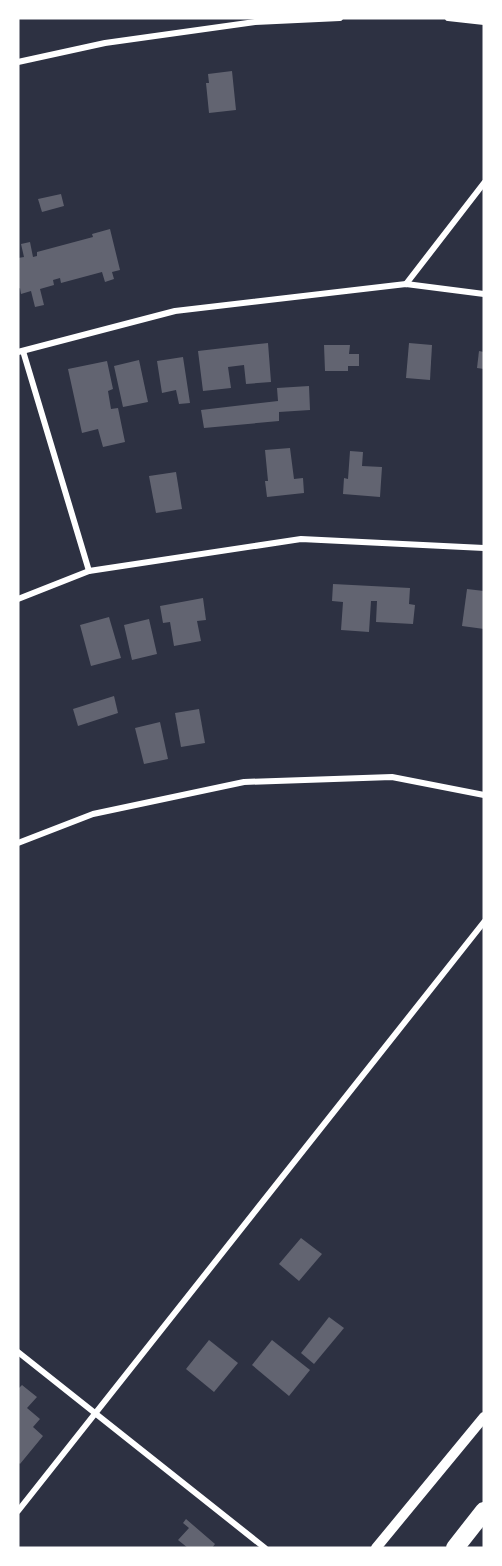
<svg xmlns="http://www.w3.org/2000/svg" width="502" height="1566" font-family="'Space Grotesk',sans-serif">
	<style>
		.building { fill: #626471 }
		.lines { fill: none; stroke-linecap: round; stroke-linejoin: round }
		.minor { stroke: #fff; stroke-width: 6 }
		.tertiary { stroke: #fff; stroke-width: 10 }
		.motorway { stroke: #fff; stroke-width: 18 }
	</style>
	<rect width="100%" height="100%" fill="#2d3142"/>
	<g class="building">
		<polygon points="232,71 236,110 209,113 206,83 209,83 208,74"/>
		<polygon points="61,194 64,206 42,212 38,199"/>
		<polygon points="110,229 120,270 112,272 114,279 105,282 102,272 61,283 60,278 53,280 54,285 40,289 44,305 35,307 31,291 21,294 20,288 18,289 18,258 24,257 21,244 30,242 33,257 37,256 37,252 93,237 92,234"/>
		<polygon points="268,343 271,382 246,384 244,365 228,367 231,388 203,391 198,351"/>
		<polygon points="409,343 432,345 430,380 406,378"/>
		<polygon points="324,345 350,345 349,354 359,354 359,366 348,366 348,371 325,371"/>
		<polygon points="479,351 484,352 484,369 477,368"/>
		<polygon points="183,357 190,403 179,404 176,390 162,393 157,361"/>
		<polygon points="139,360 148,402 123,407 114,366"/>
		<polygon points="107,361 113,389 108,391 111,409 118,408 125,442 103,447 98,429 82,433 68,369"/>
		<polygon points="309,386 310,410 279,412 279,421 204,428 201,410 278,401 277,388"/>
		<polygon points="290,448 294,479 303,478 304,493 267,497 265,481 268,481 265,450"/>
		<polygon points="350,451 363,452 362,466 382,467 380,497 343,494 344,478 348,479"/>
		<polygon points="176,472 182,509 156,513 149,476"/>
		<polygon points="333,584 410,588 409,604 415,605 413,624 376,622 377,601 371,601 369,632 341,630 343,602 332,601"/>
		<polygon points="467,589 484,591 484,629 462,626"/>
		<polygon points="203,598 206,620 197,621 201,641 174,646 170,622 163,623 160,606"/>
		<polygon points="109,617 121,658 91,666 80,625"/>
		<polygon points="149,619 157,654 132,660 124,625"/>
		<polygon points="114,696 118,713 78,726 73,709"/>
		<polygon points="199,709 205,743 181,747 175,713"/>
		<polygon points="160,722 168,759 144,764 135,728"/>
		<polygon points="301,1238 322,1254 299,1281 279,1264"/>
		<polygon points="329,1317 344,1328 314,1364 301,1353"/>
		<polygon points="209,1340 238,1363 214,1392 186,1369"/>
		<polygon points="272,1340 310,1370 289,1396 252,1365"/>
		<polygon points="22,1385 37,1397 27,1408 40,1419 33,1427 43,1436 20,1464 18,1462 18,1389"/>
		<polygon points="186,1519 215,1544 212,1548 188,1548 178,1540 189,1528 183,1523"/>
	</g>
	<g class="lines">
		<g class="minor">
			<polyline points="448,18 484,22"/>
			<polyline points="18,62 105,43 255,22 340,18"/>
			<polyline points="406,284 484,183"/>
			<polyline points="23,351 89,571"/>
			<polyline points="18,352 175,311 406,284 484,294"/>
			<polyline points="18,599 89,571 301,539 484,548"/>
			<polyline points="18,843 93,814 244,782 392,777 484,795"/>
			<polyline points="18,1352 265,1548"/>
			<polyline points="18,1511 484,922"/>
		</g>
		<polyline class="tertiary" points="376,1548 484,1417"/>
		<polyline class="motorway" points="455,1548 484,1511"/>
	</g>
	<rect width="502" height="1566" fill="none" stroke="#ffffff" stroke-width="39"/>
</svg>
